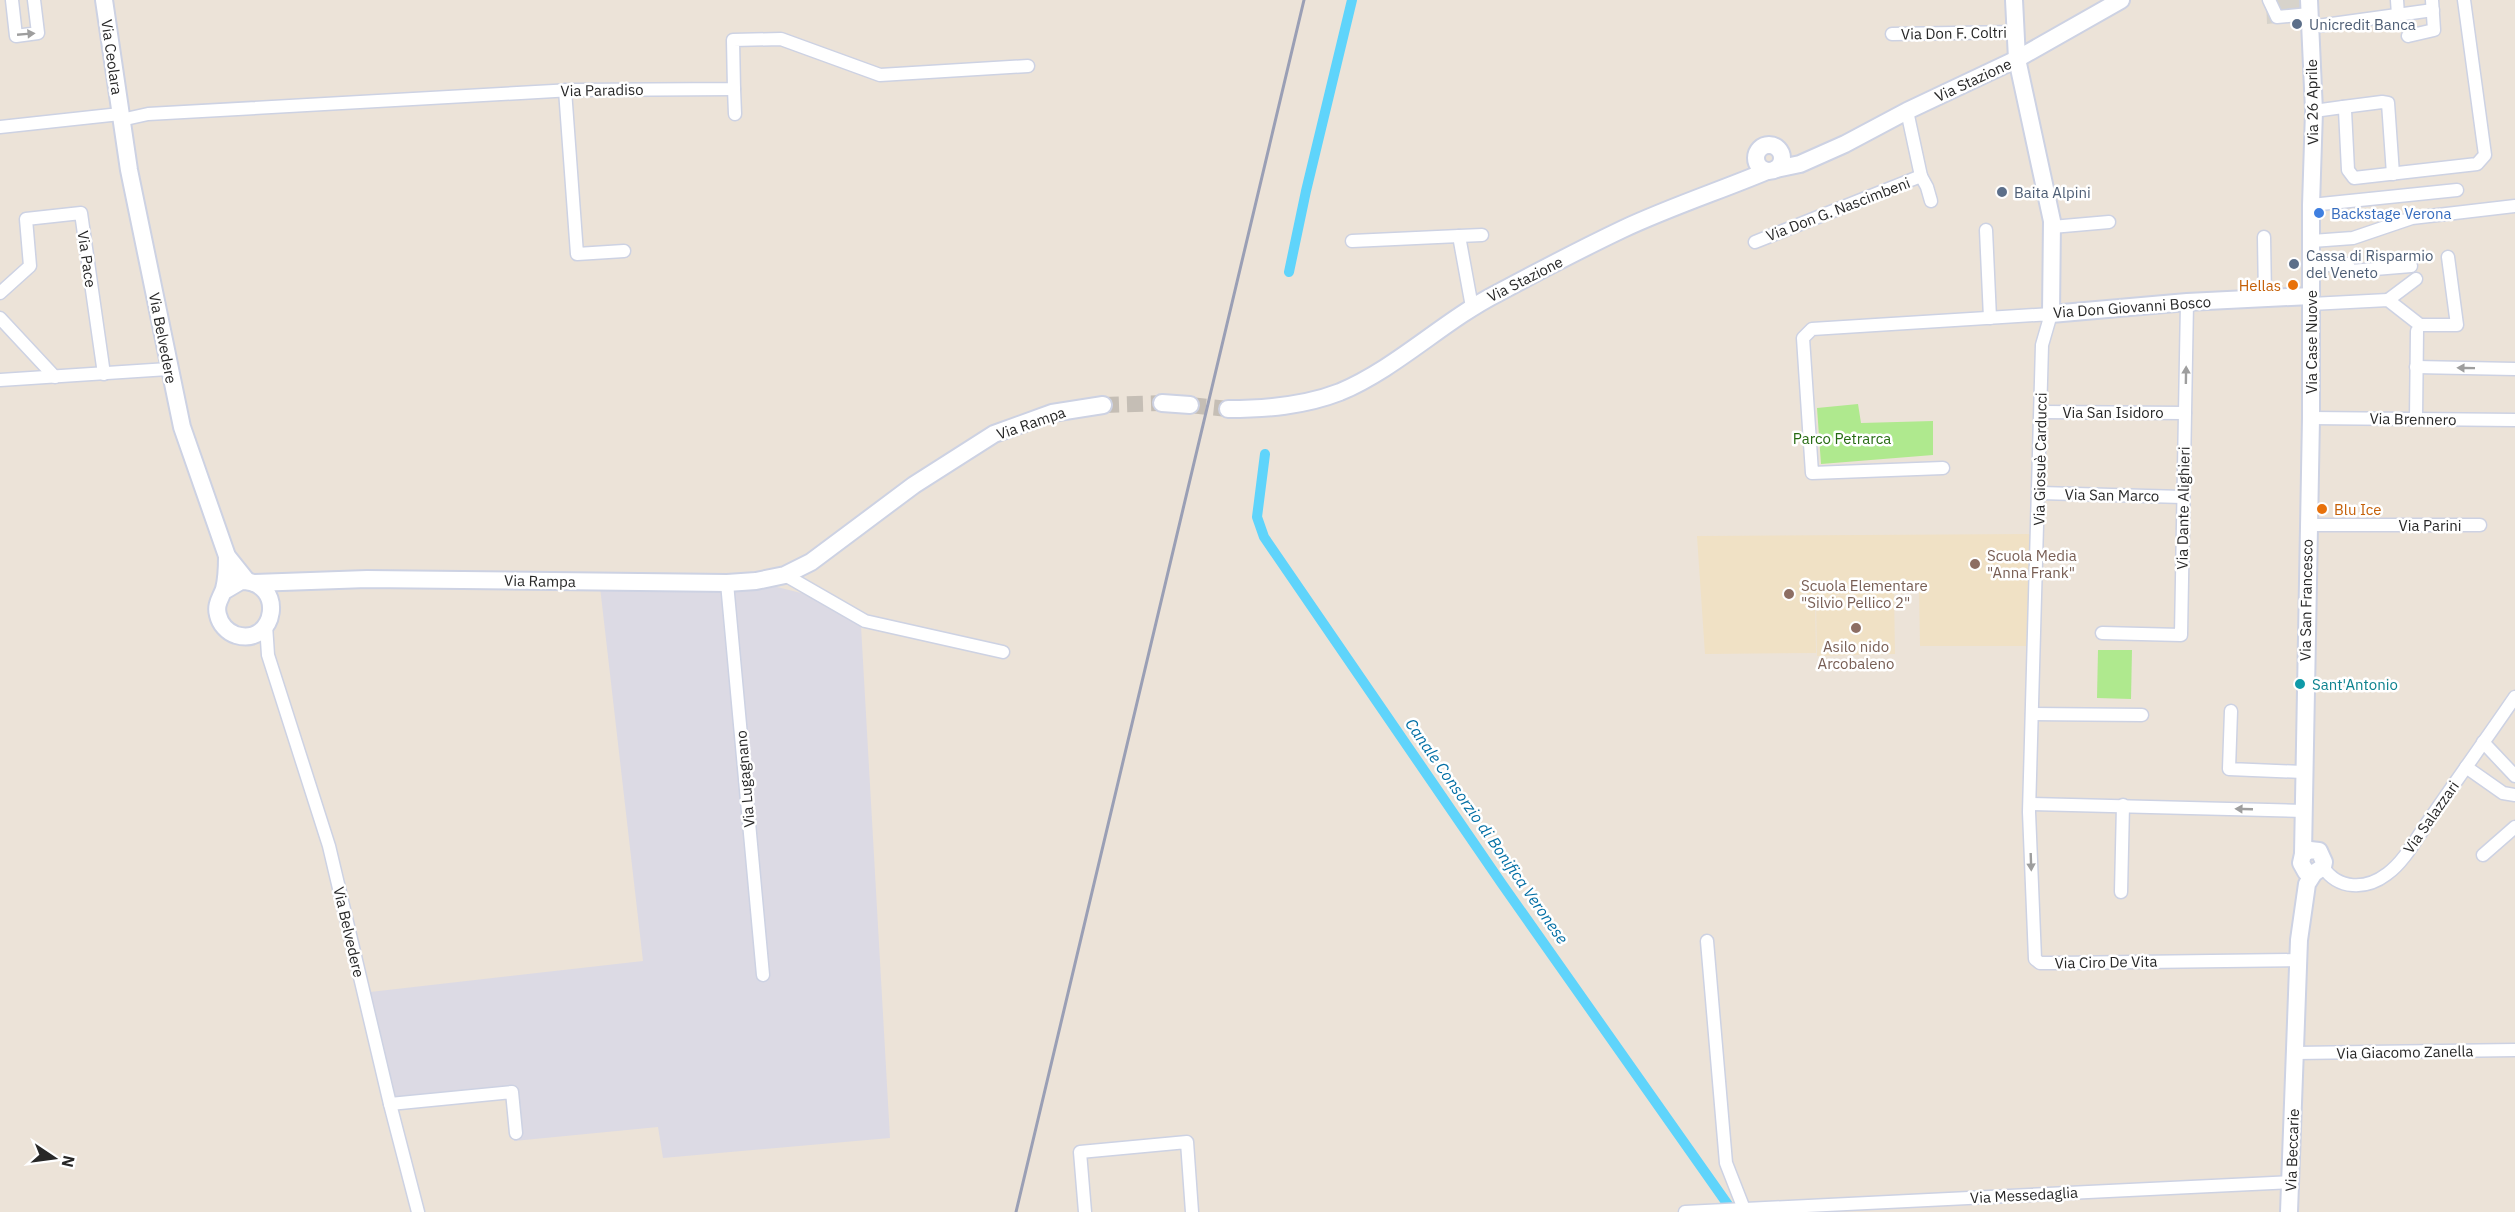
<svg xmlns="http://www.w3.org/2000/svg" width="2515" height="1212" font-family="'IBM Plex Sans',sans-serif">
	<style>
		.industrial { fill: #dcdae4 }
		.education { fill: #f0e1c5 }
		.green { fill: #afe98e }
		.plaza { fill: #d7d3cb }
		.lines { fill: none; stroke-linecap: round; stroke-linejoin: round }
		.canal { stroke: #5fd4fb; stroke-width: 10 }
		.secondary-tunnel { stroke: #c5beb5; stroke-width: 16; stroke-dasharray: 16 8; stroke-linecap: butt }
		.street-casing { stroke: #cdd2e3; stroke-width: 15 }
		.secondary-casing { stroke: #cdd2e3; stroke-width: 20 }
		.street { stroke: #fff; stroke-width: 12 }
		.secondary { stroke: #fff; stroke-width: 16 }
		.rail { stroke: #9a9fb5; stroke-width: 3 }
		.oneway { fill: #9e9e9e }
		.service-dot { fill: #5c6f8a; stroke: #fff; stroke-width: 2 }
		.shop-dot { fill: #3f7fe0; stroke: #fff; stroke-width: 2 }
		.food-dot { fill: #e8710a; stroke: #fff; stroke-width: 2 }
		.education-dot { fill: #8d6e63; stroke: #fff; stroke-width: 2 }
		.culture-dot { fill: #0f9aa8; stroke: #fff; stroke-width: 2 }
		.labels { text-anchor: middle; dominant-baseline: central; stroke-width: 5; stroke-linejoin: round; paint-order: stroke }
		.service-label { font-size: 15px; fill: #4e5e75; stroke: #fff; text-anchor: start }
		.street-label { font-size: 15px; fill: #282828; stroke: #fff }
		.shop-label { font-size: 15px; fill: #366cbe; stroke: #fff; text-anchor: start }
		.food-label { font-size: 15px; fill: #c56008; stroke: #fff; text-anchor: end }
		.park-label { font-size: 15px; fill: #266b12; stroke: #fff }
		.education-label { font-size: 15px; fill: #785e54; stroke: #fff; text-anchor: start }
		.culture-label { font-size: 15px; fill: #0d838f; stroke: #fff; text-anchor: start }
		.water-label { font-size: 16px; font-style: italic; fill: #006ea4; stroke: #fff }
	</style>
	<rect width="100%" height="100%" fill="#ece3d8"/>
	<polygon class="industrial" points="600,587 777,587 805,594 861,626 890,1138 663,1158 658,1127 514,1141 509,1098 394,1108 370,992 643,961"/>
	<polygon class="education" points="2031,534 2026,646 1920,646 1919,592 1894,594 1895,654 1817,656 1816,601 1833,596 1855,595 1833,595 1815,601 1816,653 1705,654 1697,536"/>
	<g class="green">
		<polygon points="1858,404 1861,423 1933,421 1933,455 1821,464 1817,408"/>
		<polygon points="2098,650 2132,650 2131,699 2097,698"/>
	</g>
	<polygon class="plaza" points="2266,0 2302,0 2306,20 2267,24"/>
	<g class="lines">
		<g class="canal">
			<polyline points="1289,272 1306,191 1352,0"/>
			<polyline points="1265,454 1257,517 1264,537 1502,884 1733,1212"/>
		</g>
		<g class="secondary-tunnel">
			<polyline points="1103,405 1162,403"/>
			<polyline points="1190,405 1228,409"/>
		</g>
		<defs>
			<g id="street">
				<polyline points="12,0 16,36 38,33 34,0"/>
				<polyline points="2269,0 2277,17 2309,14"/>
				<polyline points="2397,0 2398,15"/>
				<polyline points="2310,27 2433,10"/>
				<polyline points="1892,34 2016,32"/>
				<polyline points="2408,36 2434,30 2432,0"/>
				<polyline points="734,89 735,114"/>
				<polyline points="565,90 577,254 624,251"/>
				<polyline points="2343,107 2382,102 2388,103 2393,174"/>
				<polyline points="2314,111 2343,107 2345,110 2348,170 2354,178 2477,164 2485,155 2464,0"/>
				<polyline points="121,120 148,114 572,90 734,89 733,40 781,39 880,75 1028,66"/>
				<polyline points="0,127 120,114"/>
				<polyline points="1921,176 1927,187 1931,201"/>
				<polyline points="2311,205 2457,190"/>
				<polyline points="2052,227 2109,222"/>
				<polyline points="1986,230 1990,318"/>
				<polyline points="1459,236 1482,235"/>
				<polyline points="2264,237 2265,298"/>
				<polyline points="1352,241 1459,236 1472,307"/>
				<polyline points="2312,241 2353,238 2412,218 2515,206"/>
				<polyline points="1755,242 1921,176 1907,111"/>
				<polyline points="2312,266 2347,264 2351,271 2411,266"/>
				<polyline points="0,293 30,266 26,219 81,213 104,374"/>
				<polyline points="2388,300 2416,279"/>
				<polyline points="2311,304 2388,300 2420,325 2457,325 2448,257"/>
				<polyline points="0,318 55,377"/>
				<polyline points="2416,367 2515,369"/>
				<polyline points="0,380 168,369"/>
				<polyline points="2041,412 2185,413"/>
				<polyline points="2311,418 2515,420"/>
				<polyline points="2416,418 2417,331"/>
				<polyline points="1943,468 1812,473 1803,338 1812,329 2051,314 2042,345 2029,812 2035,959 2040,963 2058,963 2298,960"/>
				<polyline points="2040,493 2183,497"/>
				<polyline points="2308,525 2480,525"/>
				<polyline points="785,575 865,621 1003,652"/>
				<polyline points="727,583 763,975"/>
				<polyline points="266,625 268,655 329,846 390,1104 418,1212"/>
				<polyline points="2102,633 2181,635 2187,302"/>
				<polyline points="2231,711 2229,769 2303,772"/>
				<polyline points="2032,714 2142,715"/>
				<polyline points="2483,742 2515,776"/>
				<polyline points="2466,767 2503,793 2515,795"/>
				<polyline points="2031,804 2303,811"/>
				<polyline points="2483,855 2515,827"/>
				<path d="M 2323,867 C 2338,890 2366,890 2387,874 C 2405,861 2417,837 2430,819 C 2458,778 2487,738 2515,697"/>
				<polyline points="2121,892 2123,805"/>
				<polyline points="1707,941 1726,1163 1744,1209"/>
				<polyline points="2295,1053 2515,1050"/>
				<polyline points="390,1104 512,1092 516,1133"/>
				<polyline points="1085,1212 1080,1152 1187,1142 1192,1212"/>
				<polyline points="1685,1212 2291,1182"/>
			</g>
			<g id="secondary">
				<polyline points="104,0 129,170 182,427 227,556 247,581"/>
				<polyline points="2014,0 2017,59 2052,221 2051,314 2187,302 2311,296"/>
				<circle cx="1769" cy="158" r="13"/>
				<polyline points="1776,169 1800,164 1845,144 1907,111 2017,59 2121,0"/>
				<polyline points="1162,403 1190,405"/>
				<path d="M 1228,409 C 1266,409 1304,406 1340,392 C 1397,368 1443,321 1498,293 C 1539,271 1581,249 1623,229 C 1670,207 1719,191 1767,171"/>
				<polyline points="254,583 367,579 727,583 756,581 785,575 811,562 914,485 994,434 1052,413 1103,405"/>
				<path d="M 224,591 L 241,581 C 287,581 276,647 236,635 C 227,632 220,624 218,615 C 215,604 221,598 224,589 C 227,578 227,567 227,556"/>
				<polyline points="2303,854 2311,418 2311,205 2314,111 2309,0"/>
				<polyline points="2289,1212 2299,940 2307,884 2314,873 2323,867 2324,862 2319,851 2310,850 2303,854 2301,863 2306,872 2314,873"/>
			</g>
		</defs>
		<use href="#street" class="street-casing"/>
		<use href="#secondary" class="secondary-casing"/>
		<use href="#street" class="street"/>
		<use href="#secondary" class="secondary"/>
		<polyline class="rail" points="1016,1212 1304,0"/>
	</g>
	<defs><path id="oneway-solid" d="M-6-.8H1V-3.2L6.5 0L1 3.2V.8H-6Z" transform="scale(1.5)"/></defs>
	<g class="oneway">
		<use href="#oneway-solid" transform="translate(26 34) rotate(-5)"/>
		<use href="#oneway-solid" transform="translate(2466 368) rotate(-179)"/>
		<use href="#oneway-solid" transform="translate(2186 375) rotate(-89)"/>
		<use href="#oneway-solid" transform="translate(2244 809) rotate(-178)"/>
		<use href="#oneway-solid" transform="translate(2031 862) rotate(88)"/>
	</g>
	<g class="service-dot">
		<circle cx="2297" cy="24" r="6"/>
		<circle cx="2002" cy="192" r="6"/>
		<circle cx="2294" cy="264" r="6"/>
	</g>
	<circle class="shop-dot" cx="2319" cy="213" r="6"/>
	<g class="food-dot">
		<circle cx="2293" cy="285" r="6"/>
		<circle cx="2322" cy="509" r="6"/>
	</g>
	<g class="education-dot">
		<circle cx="1975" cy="564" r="6"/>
		<circle cx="1789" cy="594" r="6"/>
		<circle cx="1856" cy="628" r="6"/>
	</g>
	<circle class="culture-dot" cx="2300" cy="684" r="6"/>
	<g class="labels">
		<g class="service-label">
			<text x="2309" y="24">Unicredit Banca</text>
			<text x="2014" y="192">Baita Alpini</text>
			<text x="2306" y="255">Cassa di Risparmio<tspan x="2306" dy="17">del Veneto</tspan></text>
		</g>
		<g class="street-label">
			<text transform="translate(1954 33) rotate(-1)">Via Don F. Coltri</text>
			<text transform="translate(112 57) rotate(82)">Via Ceolara</text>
			<text transform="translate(1973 80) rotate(-25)">Via Stazione</text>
			<text transform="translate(602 90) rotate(-1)">Via Paradiso</text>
			<text transform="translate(2312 102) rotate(-91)">Via 26 Aprile</text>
			<text transform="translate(1838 209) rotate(-21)">Via Don G. Nascimbeni</text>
			<text transform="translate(87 259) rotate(82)">Via Pace</text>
			<text transform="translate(1525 279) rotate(-27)">Via Stazione</text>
			<text transform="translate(2132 307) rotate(-4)">Via Don Giovanni Bosco</text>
			<text transform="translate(163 338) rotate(79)">Via Belvedere</text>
			<text transform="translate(2311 342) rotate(-90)">Via Case Nuove</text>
			<text x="2113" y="412">Via San Isidoro</text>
			<text transform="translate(2413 419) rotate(1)">Via Brennero</text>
			<text transform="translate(1031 423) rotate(-19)">Via Rampa</text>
			<text transform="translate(2040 459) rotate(-89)">Via Giosuè Carducci</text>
			<text transform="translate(2112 495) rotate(1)">Via San Marco</text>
			<text transform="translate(2183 508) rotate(-89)">Via Dante Alighieri</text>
			<text x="2430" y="525">Via Parini</text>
			<text transform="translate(540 581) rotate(1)">Via Rampa</text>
			<text transform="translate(2306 600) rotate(-89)">Via San Francesco</text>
			<text transform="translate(745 779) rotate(-95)">Via Lugagnano</text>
			<text transform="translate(2431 817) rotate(-55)">Via Salazzari</text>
			<text transform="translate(349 932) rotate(77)">Via Belvedere</text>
			<text transform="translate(2106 962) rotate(-1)">Via Ciro De Vita</text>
			<text transform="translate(2405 1052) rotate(-1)">Via Giacomo Zanella</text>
			<text transform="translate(2292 1150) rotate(-88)">Via Beccarie</text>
			<text transform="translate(2024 1195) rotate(-3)">Via Messedaglia</text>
		</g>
		<g class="shop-label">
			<text x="2331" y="213">Backstage Verona</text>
		</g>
		<g class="food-label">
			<text x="2281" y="285">Hellas</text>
			<text x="2334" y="509" text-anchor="start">Blu Ice</text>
		</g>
		<g class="park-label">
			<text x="1842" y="438">Parco Petrarca</text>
		</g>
		<g class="education-label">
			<text x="1987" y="555">Scuola Media<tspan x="1987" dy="17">"Anna Frank"</tspan></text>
			<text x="1801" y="585">Scuola Elementare<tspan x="1801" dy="17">"Silvio Pellico 2"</tspan></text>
			<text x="1856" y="646" text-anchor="middle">Asilo nido<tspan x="1856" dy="17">Arcobaleno</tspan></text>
		</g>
		<g class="culture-label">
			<text x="2312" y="684">Sant'Antonio</text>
		</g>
		<g class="water-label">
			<text transform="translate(1487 831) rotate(55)">Canale Consorzio di Bonifica Veronese</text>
		</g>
	</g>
	<g transform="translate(54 1158) rotate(103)" stroke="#ffffff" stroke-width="4.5" paint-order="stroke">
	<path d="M0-4.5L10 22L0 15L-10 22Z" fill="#282828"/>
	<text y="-9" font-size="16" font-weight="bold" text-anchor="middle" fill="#282828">N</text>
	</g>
</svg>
